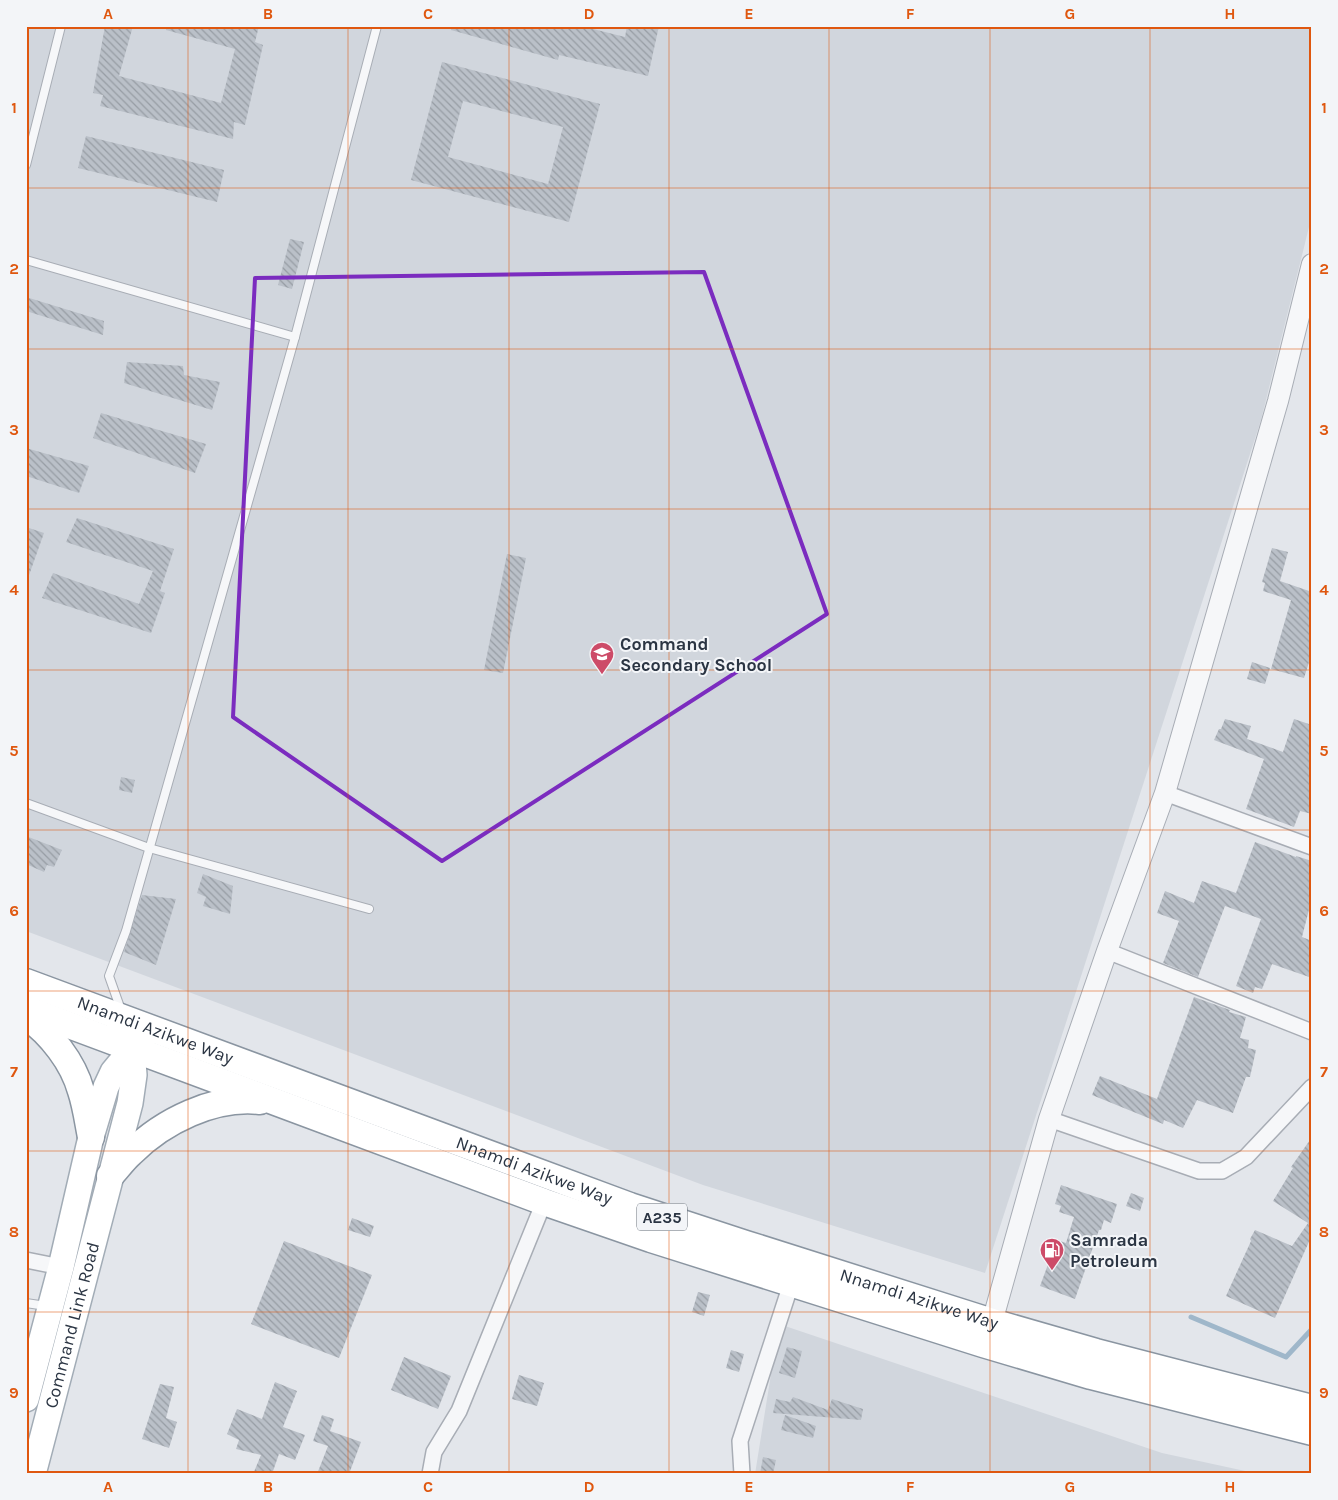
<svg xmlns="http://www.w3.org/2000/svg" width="1338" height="1500" font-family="Karla,sans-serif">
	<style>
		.built { fill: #d1d6dd }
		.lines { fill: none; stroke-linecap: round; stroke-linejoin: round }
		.stream { stroke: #9fb7ca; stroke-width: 5 }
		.building { fill: url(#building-back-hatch); fill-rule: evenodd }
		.service-casing { stroke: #a8adb5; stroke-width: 10 }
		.minor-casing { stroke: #a8adb5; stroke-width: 18 }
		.tertiary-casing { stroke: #a8adb5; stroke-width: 22 }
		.primary-casing { stroke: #a2acb6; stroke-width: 28 }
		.trunk-casing { stroke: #8a95a1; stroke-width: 29 }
		.service { stroke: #f6f7f9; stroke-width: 8 }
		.minor { stroke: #f6f7f9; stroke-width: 15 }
		.tertiary { stroke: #f6f7f9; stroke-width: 20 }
		.primary { stroke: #fff; stroke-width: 25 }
		.trunk { stroke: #fff; stroke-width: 26 }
		.marked { fill: none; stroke: #7b2cbf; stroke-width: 4; stroke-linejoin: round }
		.grid { fill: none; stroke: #df570f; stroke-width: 1; stroke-opacity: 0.55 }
		.labels { text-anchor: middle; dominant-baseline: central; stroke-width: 4; stroke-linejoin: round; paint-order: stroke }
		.shield { fill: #f3f5f8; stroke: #676f79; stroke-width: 1 }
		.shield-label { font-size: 16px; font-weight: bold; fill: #2b3543 }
		.poi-label { font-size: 18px; font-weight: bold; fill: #2b3543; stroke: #f3f5f8; text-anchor: start }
		.street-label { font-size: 18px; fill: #2b3543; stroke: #f3f5f8 }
		.neatline { fill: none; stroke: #df570f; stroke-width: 2 }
		.grid-label { font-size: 16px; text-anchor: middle; font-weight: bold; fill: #df570f }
	</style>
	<defs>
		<pattern id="building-back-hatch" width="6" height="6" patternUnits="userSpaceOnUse" patternTransform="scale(1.25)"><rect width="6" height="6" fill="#bac0c8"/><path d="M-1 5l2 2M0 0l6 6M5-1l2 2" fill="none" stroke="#979da4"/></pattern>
	</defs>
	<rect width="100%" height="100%" fill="#e3e6eb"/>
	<g class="built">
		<polygon points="26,26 1312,26 1312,215 1261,420 985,1273 703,1185 26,931"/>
		<polygon points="779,1324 1162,1453 1259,1474 755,1474"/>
	</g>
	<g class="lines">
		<polyline class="stream" points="1191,1317 1286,1357 1312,1329"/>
	</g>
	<g class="building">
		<polygon points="105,26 133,26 119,76 221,103 235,49 166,30 166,26 259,26 255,42 263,45 245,125 234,122 233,139 100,106 103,95 93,93"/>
		<polygon points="451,26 581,26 625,37 627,26 659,26 648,76 559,55 558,60 451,30"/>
		<path d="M 442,62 L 600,104 L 569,222 L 411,180 ZM 463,101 L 563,127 L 548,184 L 448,157 Z"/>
		<polygon points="86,136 224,170 217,202 78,168"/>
		<polygon points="290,239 304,242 292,289 278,285"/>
		<polygon points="26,297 104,321 103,335 26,311"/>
		<polygon points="127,362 183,366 184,375 220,382 212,410 124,383"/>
		<polygon points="101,413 206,444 195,473 93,438"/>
		<polygon points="26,448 89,466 79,493 26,476"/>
		<polygon points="77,518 174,549 160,591 165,593 151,633 42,598 53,573 139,604 153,571 66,542"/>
		<polygon points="26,527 44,533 28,578 26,577"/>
		<polygon points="1272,548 1288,552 1280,581 1312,592 1312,653 1304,678 1271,669 1291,600 1263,591 1265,583 1262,582"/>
		<polygon points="507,554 526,558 503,673 484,670"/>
		<polygon points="1252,662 1270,668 1265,684 1247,679"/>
		<polygon points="1225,719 1251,726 1247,739 1283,752 1294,719 1312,725 1312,814 1300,811 1294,827 1246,809 1264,759 1214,740 1219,729 1221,729"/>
		<polygon points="121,777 135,780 132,793 119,790"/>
		<polygon points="26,836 62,850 54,867 47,865 44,872 26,864"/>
		<polygon points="1255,842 1296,857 1296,856 1312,861 1312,898 1302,937 1312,941 1312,978 1272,964 1262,989 1255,987 1253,993 1236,986 1261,919 1225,906 1198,977 1163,963 1179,921 1157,913 1165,891 1194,903 1202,881 1236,893"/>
		<polygon points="203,874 233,886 230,914 203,906 206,897 197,893"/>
		<polygon points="142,895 176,899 156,965 124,952"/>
		<polygon points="1194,997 1230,1010 1229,1012 1246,1017 1240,1038 1249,1040 1248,1048 1256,1050 1250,1077 1246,1077 1233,1113 1197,1100 1183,1128 1164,1120 1163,1124 1092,1095 1100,1076 1157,1099"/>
		<polygon points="1312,1137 1312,1235 1275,1318 1226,1296 1251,1241 1250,1239 1255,1230 1292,1246 1308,1223 1273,1201 1293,1168 1291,1167"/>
		<polygon points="1061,1185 1117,1204 1111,1223 1104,1220 1101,1230 1099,1230 1075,1299 1040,1286 1057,1240 1066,1243 1074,1217 1059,1212 1061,1206 1055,1204"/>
		<polygon points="1131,1193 1144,1198 1140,1211 1126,1206"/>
		<polygon points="352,1218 374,1226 370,1237 348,1230"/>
		<polygon points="284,1241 372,1275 339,1358 251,1324"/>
		<polygon points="698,1292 710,1295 704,1316 692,1312"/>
		<polygon points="787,1347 802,1351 795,1378 779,1373"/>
		<polygon points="731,1350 744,1354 739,1372 726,1368"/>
		<polygon points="404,1357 451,1376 438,1409 391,1390"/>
		<polygon points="519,1375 544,1383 537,1406 512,1399"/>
		<polygon points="275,1382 297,1391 283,1427 305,1435 295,1460 279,1454 272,1474 253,1474 261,1455 236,1449 239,1440 227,1434 237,1409 262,1419"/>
		<polygon points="160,1384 174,1387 166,1418 177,1422 169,1448 142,1439"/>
		<polygon points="793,1397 828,1410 832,1399 863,1409 861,1420 773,1413 776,1399 790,1402"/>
		<polygon points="322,1415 334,1419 330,1431 361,1442 349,1474 317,1474 328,1446 313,1441"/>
		<polygon points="785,1415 816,1426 813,1438 781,1430"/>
		<polygon points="763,1457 776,1460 773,1474 760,1474"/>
	</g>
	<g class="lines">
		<defs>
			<g id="service">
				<polyline points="26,165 61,26"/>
				<polyline points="26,260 295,337"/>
				<polyline points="26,803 149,848 369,909"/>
				<polyline points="121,1010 109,976 126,931 295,337 377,26"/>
				<polyline points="26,1303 46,1306"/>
			</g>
			<g id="minor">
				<polyline points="1165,793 1312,847"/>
				<polyline points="1107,951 1312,1032"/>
				<polyline points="1049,1119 1199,1171 1222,1171 1246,1157 1312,1087"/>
				<polyline points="26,1260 61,1267"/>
				<polyline points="430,1474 434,1452 459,1411 544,1202"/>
				<polyline points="742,1474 740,1441 791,1284"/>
			</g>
			<polyline id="tertiary" points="992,1322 1049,1119 1107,951 1165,793 1278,401 1312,264"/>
			<g id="primary">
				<polyline points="26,1399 61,1267 91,1137 106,1087 113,1072 132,1049 141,1046"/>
				<path id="s1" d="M 33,1474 L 130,1103 L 134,1075 L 132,1049 L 119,1033"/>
			</g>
			<g id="trunk">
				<path id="s2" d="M 26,982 L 630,1206 L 746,1244 L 992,1322 L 1096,1352 L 1312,1408"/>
				<polyline points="26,1009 544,1202 651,1239 983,1344 1091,1376 1312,1432"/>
				<path d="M 26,1016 C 51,1034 73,1062 81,1091 C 86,1106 88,1122 91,1137"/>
				<path d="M 110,1176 C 117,1169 123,1160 131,1153 C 163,1121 214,1096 260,1101"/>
			</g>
		</defs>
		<use href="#service" class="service-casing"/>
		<use href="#minor" class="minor-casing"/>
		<use href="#tertiary" class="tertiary-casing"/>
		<use href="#primary" class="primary-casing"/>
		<use href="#trunk" class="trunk-casing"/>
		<use href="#service" class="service"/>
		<use href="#minor" class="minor"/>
		<use href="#tertiary" class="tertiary"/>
		<use href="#primary" class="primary"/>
		<use href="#trunk" class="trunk"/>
	</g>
	<path class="marked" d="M 704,272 L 827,614 L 442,861 L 233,717 L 255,278 Z"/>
	<path class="grid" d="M 188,26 L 188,1474M 348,26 L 348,1474M 509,26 L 509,1474M 669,26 L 669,1474M 829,26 L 829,1474M 990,26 L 990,1474M 1150,26 L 1150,1474M 26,188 L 1312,188M 26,349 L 1312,349M 26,509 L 1312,509M 26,670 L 1312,670M 26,830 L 1312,830M 26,991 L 1312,991M 26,1151 L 1312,1151M 26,1312 L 1312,1312"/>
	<defs>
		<symbol id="school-pin" viewBox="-11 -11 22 30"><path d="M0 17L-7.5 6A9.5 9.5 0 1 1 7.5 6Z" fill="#cd4b68" stroke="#f3f5f8"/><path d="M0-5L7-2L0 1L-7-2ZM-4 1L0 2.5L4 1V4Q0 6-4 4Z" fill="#fff"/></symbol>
		<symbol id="fuel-pin" viewBox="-11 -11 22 30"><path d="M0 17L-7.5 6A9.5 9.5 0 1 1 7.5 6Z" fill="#cd4b68" stroke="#f3f5f8"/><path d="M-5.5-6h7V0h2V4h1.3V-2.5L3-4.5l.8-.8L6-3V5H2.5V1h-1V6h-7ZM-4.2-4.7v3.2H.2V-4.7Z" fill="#fff"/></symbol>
	</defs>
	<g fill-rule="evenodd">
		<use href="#school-pin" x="588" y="640" width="28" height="38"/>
		<use href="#fuel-pin" x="1038" y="1236" width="28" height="38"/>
	</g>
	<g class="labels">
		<rect class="shield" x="637" y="1203.5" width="50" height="27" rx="4"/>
		<g class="shield-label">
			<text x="662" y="1217">A235</text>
		</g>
		<g class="poi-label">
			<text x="620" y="644">Command<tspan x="620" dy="21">Secondary School</tspan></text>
			<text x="1070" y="1240">Samrada<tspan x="1070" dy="21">Petroleum</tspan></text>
		</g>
		<g class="street-label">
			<text stroke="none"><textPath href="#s2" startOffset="138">Nnamdi Azikwe Way</textPath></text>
			<text stroke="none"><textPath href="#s2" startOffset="542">Nnamdi Azikwe Way</textPath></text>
			<text stroke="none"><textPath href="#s2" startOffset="948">Nnamdi Azikwe Way</textPath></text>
			<text stroke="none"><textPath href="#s1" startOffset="154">Command Link Road</textPath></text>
		</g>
	</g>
	<rect width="1338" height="1500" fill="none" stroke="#f3f5f8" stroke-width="55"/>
	<rect x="28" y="28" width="1282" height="1444" class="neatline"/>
	<g class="grid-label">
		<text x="108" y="19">A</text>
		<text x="268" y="19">B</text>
		<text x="428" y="19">C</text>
		<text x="589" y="19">D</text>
		<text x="749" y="19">E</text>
		<text x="910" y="19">F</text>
		<text x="1070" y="19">G</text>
		<text x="1230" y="19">H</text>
		<text x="14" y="113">1</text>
		<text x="1324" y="113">1</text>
		<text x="14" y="274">2</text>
		<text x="1324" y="274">2</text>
		<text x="14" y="435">3</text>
		<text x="1324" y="435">3</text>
		<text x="14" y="595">4</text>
		<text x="1324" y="595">4</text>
		<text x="14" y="756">5</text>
		<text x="1324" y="756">5</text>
		<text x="14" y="916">6</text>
		<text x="1324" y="916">6</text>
		<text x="14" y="1077">7</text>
		<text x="1324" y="1077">7</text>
		<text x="14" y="1237">8</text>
		<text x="1324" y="1237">8</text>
		<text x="14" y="1398">9</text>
		<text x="1324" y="1398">9</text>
		<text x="108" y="1492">A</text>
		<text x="268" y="1492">B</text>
		<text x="428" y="1492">C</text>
		<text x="589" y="1492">D</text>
		<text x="749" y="1492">E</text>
		<text x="910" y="1492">F</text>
		<text x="1070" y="1492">G</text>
		<text x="1230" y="1492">H</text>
	</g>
</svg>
